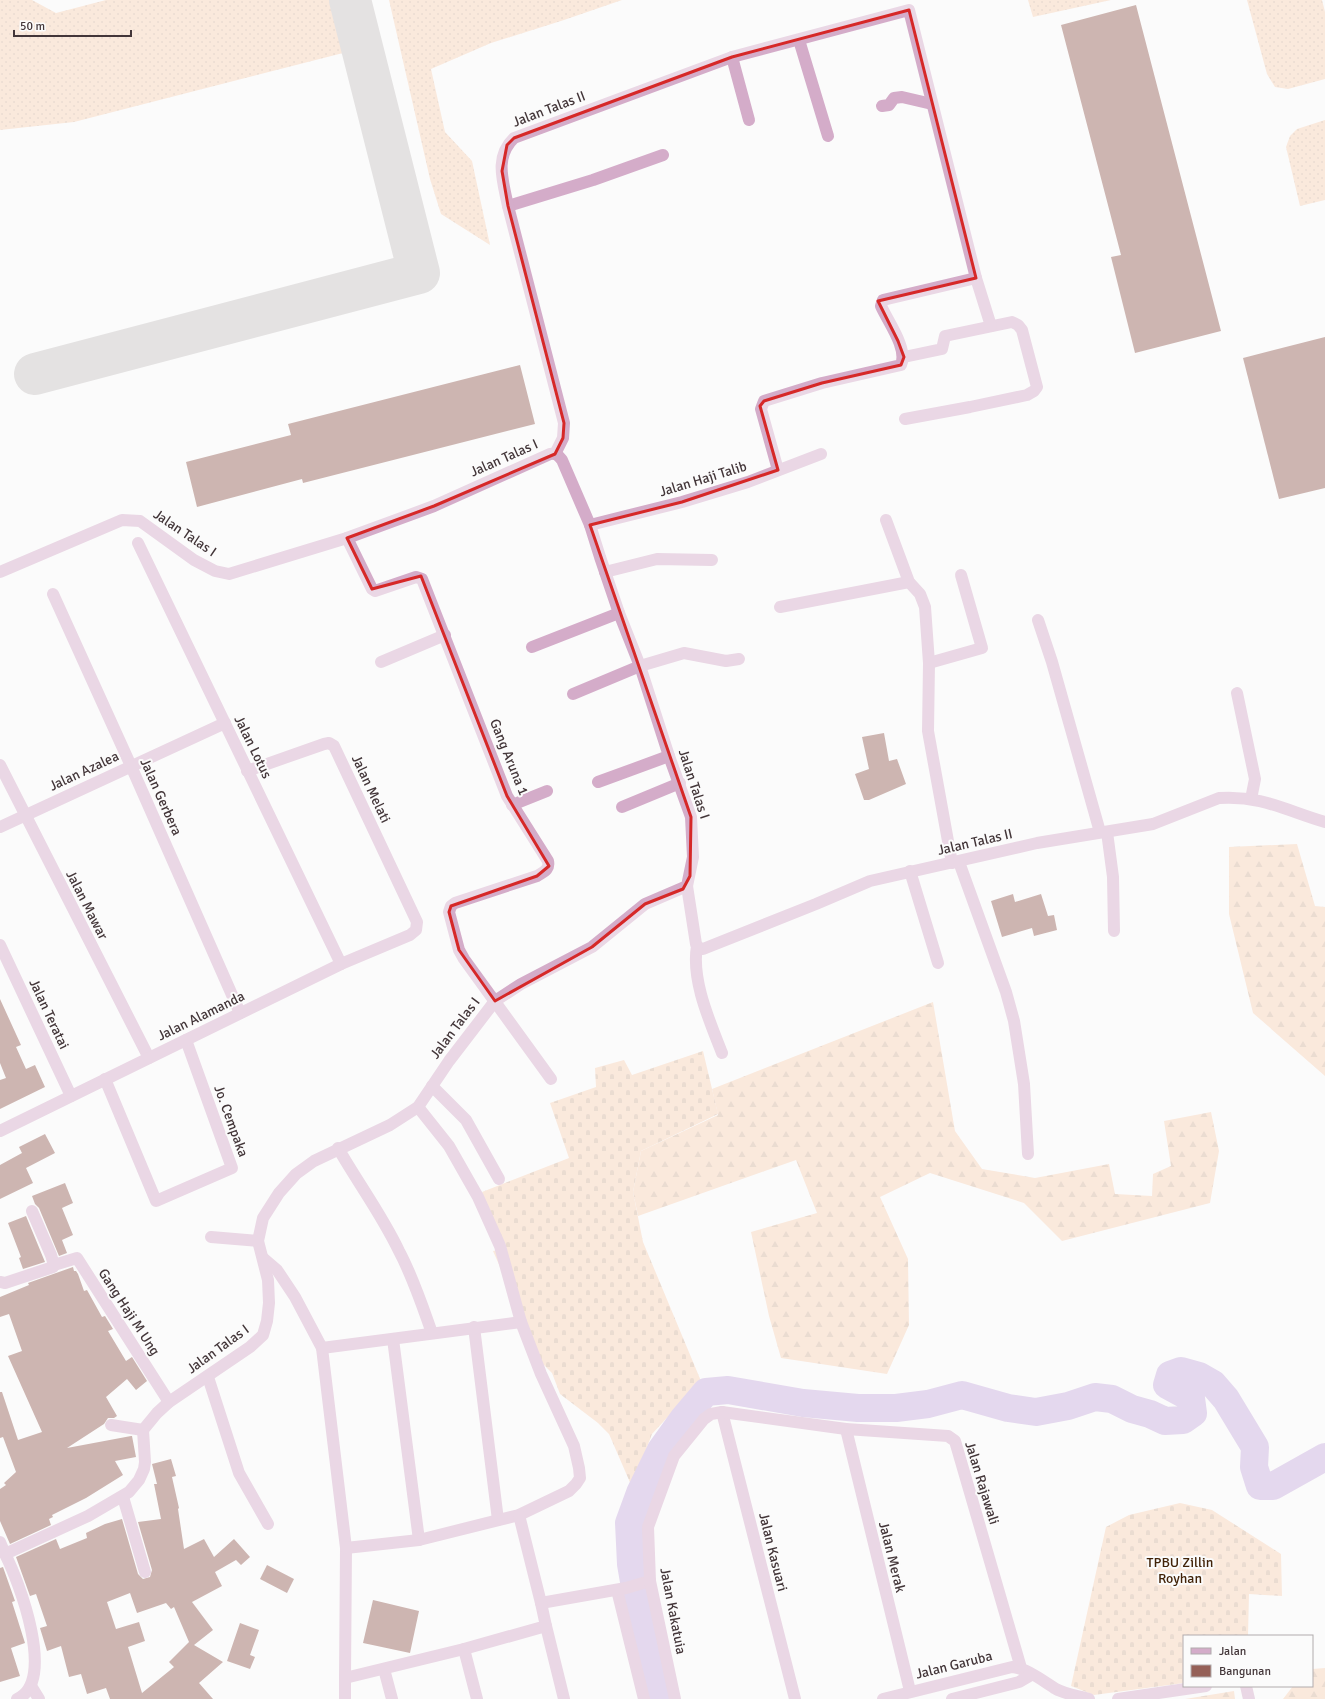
<svg xmlns="http://www.w3.org/2000/svg" width="1325" height="1699" font-family="Signika,sans-serif">
	<style>
		.grass { fill: url(#grass-dots) }
		.forest { fill: url(#forest-firs) }
		.cemetery { fill: url(#cemetery-stones) }
		.lines { fill: none; stroke-linecap: round; stroke-linejoin: round }
		.river { stroke: #c8aedd; stroke-width: 28 }
		.taxiway { stroke: #c8c4c4; stroke-width: 42 }
		.building { fill: #956057; fill-rule: evenodd }
		.minor { stroke: #d4acc9; stroke-width: 12 }
		.tertiary { stroke: #d4acc9; stroke-width: 12 }
		.marked { fill: none; stroke: #d62828; stroke-width: 3; stroke-linejoin: round }
		.labels { text-anchor: middle; dominant-baseline: central; stroke-width: 4; stroke-linejoin: round; paint-order: stroke }
		.street-label { font-size: 14px; fill: #433639; stroke: #fbfbfb }
		.park-label { font-size: 14px; fill: #422308; stroke: #fbfbfb }
	</style>
	<defs>
		<pattern id="grass-dots" width="8" height="8" patternUnits="userSpaceOnUse"><rect width="8" height="8" fill="#f8d2b7"/><path d="M2 2h.1M6 6h.1" fill="none" stroke="#d6b59e" stroke-width="1.8" stroke-linecap="round"/></pattern>
		<pattern id="forest-firs" width="22" height="20" patternUnits="userSpaceOnUse"><rect width="22" height="20" fill="#f8d2b7"/><path d="M5 1l3.5 6h-7zM16 11l3.5 6h-7z" fill="#d6b59e"/></pattern>
		<pattern id="cemetery-stones" width="16" height="16" patternUnits="userSpaceOnUse"><rect width="16" height="16" fill="#f8d2b7"/><path d="M2 7V4a2 2 0 0 1 4 0v3zM10 15v-3a2 2 0 0 1 4 0v3z" fill="#d6b59e"/></pattern>
	</defs>
	<rect width="100%" height="100%" fill="#fbfbfb"/>
	<g class="grass">
		<polygon points="0,0 32,0 56,13 106,0 330,0 347,52 74,122 0,130"/>
		<polygon points="389,0 622,0 564,20 491,43 431,69 445,132 472,161 490,245 441,214 430,179"/>
		<polygon points="1028,0 1111,0 1033,17"/>
		<polygon points="1247,0 1322,0 1325,12 1325,79 1288,89 1275,87 1267,74"/>
		<polygon points="1325,120 1325,200 1300,206 1286,147 1290,136 1297,129"/>
	</g>
	<g class="forest">
		<polygon points="1297,844 1315,906 1325,907 1325,1076 1253,1013 1229,914 1229,847"/>
		<polygon points="933,1002 955,1131 982,1169 1035,1178 1109,1164 1115,1194 1152,1196 1153,1174 1171,1166 1164,1121 1211,1112 1219,1151 1210,1203 1062,1241 1024,1203 930,1173 880,1197 908,1259 909,1325 887,1374 781,1358 769,1316 751,1232 817,1213 796,1160 638,1216 633,1192 641,1151 718,1115 712,1089"/>
		<polygon points="1325,1668 1325,1699 1283,1699 1293,1686 1312,1686 1312,1669"/>
		<polygon points="1234,1691 1235,1699 1185,1699"/>
	</g>
	<g class="cemetery">
		<polygon points="703,1051 718,1114 641,1151 633,1192 643,1242 701,1381 652,1434 632,1487 609,1434 598,1423 560,1394 552,1373 543,1364 493,1251 503,1249 482,1192 569,1158 550,1103 596,1087 595,1068 624,1060 632,1075"/>
		<polygon points="1180,1503 1212,1510 1281,1554 1282,1596 1249,1594 1248,1636 1184,1636 1184,1683 1094,1695 1071,1686 1106,1527 1129,1515"/>
	</g>
	<g class="lines">
		<polyline class="river" points="659,1699 641,1622 631,1564 629,1523 640,1493 661,1450 684,1418 706,1392 728,1390 803,1403 858,1408 896,1408 928,1404 962,1395 1008,1408 1036,1412 1068,1406 1095,1397 1112,1399 1132,1409 1150,1414 1165,1421 1183,1420 1193,1413 1191,1398 1167,1385 1170,1375 1181,1371 1199,1376 1213,1384 1226,1399 1255,1447 1254,1467 1260,1486 1273,1486 1325,1457"/>
		<polyline class="taxiway" points="35,374 419,273 350,0"/>
	</g>
	<g class="building">
		<polygon points="1136,5 1221,331 1135,353 1111,257 1121,255 1061,25"/>
		<polygon points="1325,337 1325,488 1279,499 1243,358"/>
		<polygon points="520,365 535,424 303,483 302,479 197,507 186,462 291,435 288,424"/>
		<polygon points="884,733 889,761 897,759 906,784 869,800 864,800 855,774 869,769 862,737"/>
		<polygon points="1013,894 1015,902 1041,894 1048,916 1054,915 1057,930 1034,936 1032,928 1002,937 991,901"/>
		<polygon points="0,999 21,1045 16,1047 26,1069 35,1065 45,1087 0,1109 0,1080 6,1078 0,1063"/>
		<polygon points="45,1134 55,1153 26,1168 33,1183 0,1199 0,1165 22,1153 19,1147"/>
		<polygon points="65,1183 73,1203 62,1208 73,1235 62,1240 67,1253 59,1256 39,1208 35,1204 32,1196"/>
		<polygon points="26,1216 45,1262 23,1269 19,1258 21,1257 8,1223"/>
		<polygon points="73,1267 74,1271 76,1271 78,1274 84,1291 87,1290 102,1317 105,1316 113,1329 108,1331 126,1361 132,1357 147,1381 136,1390 127,1379 106,1397 117,1416 114,1418 108,1418 104,1424 67,1448 131,1436 132,1436 136,1457 115,1461 123,1475 86,1498 52,1515 53,1517 49,1519 51,1525 10,1544 0,1521 0,1489 6,1485 4,1483 16,1472 3,1437 0,1438 0,1392 2,1392 18,1440 42,1432 8,1356 22,1351 9,1314 0,1317 0,1297 29,1285 28,1283"/>
		<path d="M 171,1459 L 176,1476 L 172,1477 L 179,1508 L 178,1509 L 184,1549 L 204,1539 L 214,1557 L 234,1539 L 250,1557 L 241,1565 L 236,1560 L 215,1572 L 222,1586 L 192,1602 L 213,1630 L 194,1645 L 223,1662 L 199,1683 L 213,1699 L 110,1699 L 106,1688 L 87,1694 L 81,1674 L 69,1677 L 61,1646 L 47,1651 L 40,1628 L 47,1626 L 36,1594 L 30,1596 L 16,1557 L 56,1539 L 60,1549 L 87,1538 L 86,1533 L 105,1524 L 122,1519 L 138,1574 L 143,1579 L 150,1577 L 152,1570 L 138,1522 L 161,1519 L 154,1484 L 157,1484 L 152,1464 ZM 130,1593 L 137,1613 L 166,1603 L 171,1609 L 174,1607 L 189,1642 L 169,1662 L 174,1667 L 142,1693 L 128,1647 L 145,1641 L 139,1622 L 116,1629 L 107,1602 Z"/>
		<polygon points="267,1565 294,1579 287,1593 260,1579"/>
		<polygon points="3,1567 15,1601 12,1602 25,1643 11,1648 20,1676 0,1682 0,1568"/>
		<polygon points="373,1600 419,1611 410,1653 363,1643"/>
		<polygon points="240,1623 259,1630 250,1655 255,1657 250,1669 227,1661"/>
	</g>
	<g class="lines">
		<g class="minor">
			<polyline points="799,40 828,136"/>
			<polyline points="732,57 749,120"/>
			<polyline points="882,106 889,105 894,98 902,97 932,104"/>
			<polyline points="508,206 593,180 663,155"/>
			<polyline points="904,357 942,349 945,336 1012,322 1018,325 1022,330 1037,387 1034,391 1027,395 970,407 905,419"/>
			<path d="M 555,454 L 563,438 L 564,423 L 508,206 C 503,181 494,157 514,138 L 732,57 L 909,10 L 976,278 L 991,326"/>
			<path d="M 778,470 L 761,409 L 764,401 L 822,383 L 901,365 C 908,348 888,322 881,306 L 883,300 L 976,278"/>
			<polyline points="886,520 909,582 920,594 925,607 929,663 928,731 952,863"/>
			<polyline points="590,525 682,502 748,482 821,454"/>
			<path d="M 347,538 L 372,589 L 375,591 L 416,577 L 422,579 L 507,796 L 548,861 C 550,870 543,872 537,876 L 455,903 L 451,906 L 449,912 L 459,950 L 464,959 L 551,1079"/>
			<polyline points="138,543 341,964"/>
			<polyline points="605,572 657,559 712,560"/>
			<polyline points="53,594 131,766 240,1013"/>
			<polyline points="780,607 909,582"/>
			<polyline points="1038,620 1052,662 1100,832"/>
			<polyline points="532,647 619,613"/>
			<polyline points="381,662 445,635"/>
			<polyline points="929,663 982,648 961,575"/>
			<polyline points="1237,693 1255,779 1251,799"/>
			<polyline points="573,694 640,666 684,653 726,661 739,659"/>
			<polyline points="0,765 149,1058"/>
			<polyline points="598,782 669,756"/>
			<polyline points="512,805 547,791"/>
			<polyline points="622,807 680,783"/>
			<polyline points="0,827 225,723"/>
			<polyline points="1107,832 1113,877 1114,931"/>
			<polyline points="959,862 1006,992 1014,1021 1024,1084 1028,1154"/>
			<polyline points="910,871 938,963"/>
			<path d="M 687,886 L 696,944 L 700,949 L 703,949 L 816,904 L 870,881 L 1037,843 L 1153,824 L 1219,798 C 1261,795 1287,811 1325,822"/>
			<polyline points="0,945 71,1096"/>
			<path d="M 697,946 C 691,980 710,1022 722,1053"/>
			<polyline points="105,1079 156,1201 232,1168 186,1040"/>
			<polyline points="432,1086 466,1120 499,1179"/>
			<polyline points="0,1131 341,964 410,935 416,930 417,922 334,746 329,743 324,744 247,771"/>
			<path d="M 338,1148 C 358,1183 382,1215 399,1251 C 413,1277 422,1305 432,1333"/>
			<polyline points="211,1237 258,1241"/>
			<polyline points="263,1258 277,1270 295,1297 322,1348 346,1548 345,1678"/>
			<polyline points="54,1265 77,1258 169,1402"/>
			<polyline points="0,1282 5,1283 53,1267 54,1265 51,1255 32,1211"/>
			<polyline points="474,1327 498,1520"/>
			<polyline points="393,1339 419,1540"/>
			<polyline points="322,1348 521,1322"/>
			<polyline points="208,1377 239,1473 268,1524"/>
			<polyline points="722,1412 795,1699"/>
			<polyline points="111,1425 143,1430"/>
			<polyline points="846,1429 910,1691"/>
			<polyline points="123,1497 145,1572"/>
			<polyline points="0,1542 5,1554"/>
			<polyline points="346,1548 419,1540 519,1515 569,1491 576,1484 580,1478 579,1468 574,1446 541,1374 521,1322 500,1246 478,1197 449,1146 418,1107"/>
			<polyline points="617,1590 644,1699"/>
			<polyline points="541,1603 626,1588 650,1581"/>
			<polyline points="546,1626 564,1699"/>
			<polyline points="464,1649 477,1699"/>
			<polyline points="384,1669 392,1699"/>
			<polyline points="31,1686 39,1699"/>
			<polyline points="1246,1686 1249,1699"/>
			<polyline points="345,1699 345,1678 464,1649 546,1626 541,1603 519,1515"/>
			<polyline points="675,1699 650,1581 648,1527 674,1456 704,1419 711,1414 722,1412 846,1429 948,1436 955,1441 1021,1668"/>
			<path d="M 883,1699 L 1012,1667 C 1027,1668 1043,1681 1056,1689 C 1065,1694 1079,1696 1089,1699"/>
			<polyline points="952,1699 1019,1682 1031,1675"/>
			<polyline points="1118,1699 1206,1686"/>
		</g>
		<path class="tertiary" d="M 0,572 L 122,520 L 140,521 L 194,560 L 215,571 L 229,574 L 347,538 L 434,506 L 550,454 C 556,453 558,455 562,460 L 590,525 L 600,557 L 619,613 L 640,666 L 669,756 L 691,817 L 693,857 L 687,886 L 645,904 L 592,947 L 521,984 L 495,1001 L 449,1061 L 418,1107 L 390,1125 L 314,1161 L 296,1174 L 279,1193 L 263,1218 L 258,1241 L 268,1280 L 269,1303 L 267,1321 L 263,1335 L 250,1347 L 169,1402 L 157,1413 L 143,1430 L 145,1462 L 144,1469 L 139,1480 L 129,1492 L 88,1516 L 5,1554 C 19,1581 57,1682 17,1699"/>
	</g>
	<path d="M0 0H1325V1699H0ZM 909,10 L 976,278 L 878,301 L 898,341 L 904,357 L 901,365 L 822,383 L 764,401 L 760,406 L 778,470 L 682,502 L 590,525 L 691,817 L 690,876 L 683,889 L 645,904 L 592,947 L 495,1001 L 459,950 L 449,912 L 451,906 L 537,876 L 549,866 L 507,796 L 421,576 L 372,589 L 347,538 L 434,506 L 555,454 L 563,438 L 564,423 L 508,206 L 502,171 L 507,145 L 514,138 L 732,57 Z" fill="#fbfbfb" fill-opacity=".55" fill-rule="evenodd"/>
	<path class="marked" d="M 909,10 L 976,278 L 878,301 L 898,341 L 904,357 L 901,365 L 822,383 L 764,401 L 760,406 L 778,470 L 682,502 L 590,525 L 691,817 L 690,876 L 683,889 L 645,904 L 592,947 L 495,1001 L 459,950 L 449,912 L 451,906 L 537,876 L 549,866 L 507,796 L 421,576 L 372,589 L 347,538 L 434,506 L 555,454 L 563,438 L 564,423 L 508,206 L 502,171 L 507,145 L 514,138 L 732,57 Z"/>
	<g class="labels">
		<g class="street-label">
			<text transform="translate(549 109) rotate(-21)">Jalan Talas II</text>
			<text transform="translate(504 458) rotate(-24)">Jalan Talas I</text>
			<text transform="translate(703 479) rotate(-17)">Jalan Haji Talib</text>
			<text transform="translate(185 533) rotate(34)">Jalan Talas I</text>
			<text transform="translate(253 747) rotate(64)">Jalan Lotus</text>
			<text transform="translate(509 757) rotate(68)">Gang Aruna 1</text>
			<text transform="translate(84 771) rotate(-25)">Jalan Azalea</text>
			<text transform="translate(694 784) rotate(72)">Jalan Talas I</text>
			<text transform="translate(371 789) rotate(65)">Jalan Melati</text>
			<text transform="translate(161 797) rotate(66)">Jalan Gerbera</text>
			<text transform="translate(975 842) rotate(-13)">Jalan Talas II</text>
			<text transform="translate(87 905) rotate(63)">Jalan Mawar</text>
			<text transform="translate(49 1014) rotate(65)">Jalan Teratai</text>
			<text transform="translate(201 1016) rotate(-26)">Jalan Alamanda</text>
			<text transform="translate(455 1028) rotate(-53)">Jalan Talas I</text>
			<text transform="translate(231 1121) rotate(70)">Jo. Cempaka</text>
			<text transform="translate(129 1312) rotate(57)">Gang Haji M Ung</text>
			<text transform="translate(218 1349) rotate(-36)">Jalan Talas I</text>
			<text transform="translate(982 1483) rotate(73)">Jalan Rajawali</text>
			<text transform="translate(773 1552) rotate(76)">Jalan Kasuari</text>
			<text transform="translate(892 1557) rotate(76)">Jalan Merak</text>
			<text transform="translate(673 1611) rotate(79)">Jalan Kakatuia</text>
			<text transform="translate(954 1665) rotate(-14)">Jalan Garuba</text>
		</g>
		<g class="park-label">
			<text x="1180" y="1562">TPBU Zillin<tspan x="1180" dy="16">Royhan</tspan></text>
		</g>
	</g>
	<rect x="1183" y="1635" width="130" height="52" fill="#fbfbfb" stroke="#b1acad"/>
	<rect x="1191" y="1648" width="20" height="6" fill="#d4acc9" stroke="#b1acad"/>
	<text x="1219" y="1655" font-size="12" fill="#433639">Jalan</text>
	<rect x="1191" y="1665" width="20" height="12" fill="#956057" stroke="#b1acad"/>
	<text x="1219" y="1675" font-size="12" fill="#433639">Bangunan</text>
	<path d="M14 30v6h117v-6" fill="none" stroke="#433639" stroke-width="2"/>
	<text x="20" y="30" font-size="12" fill="#433639" stroke="#fbfbfb" stroke-width="3" paint-order="stroke">50 m</text>
</svg>
